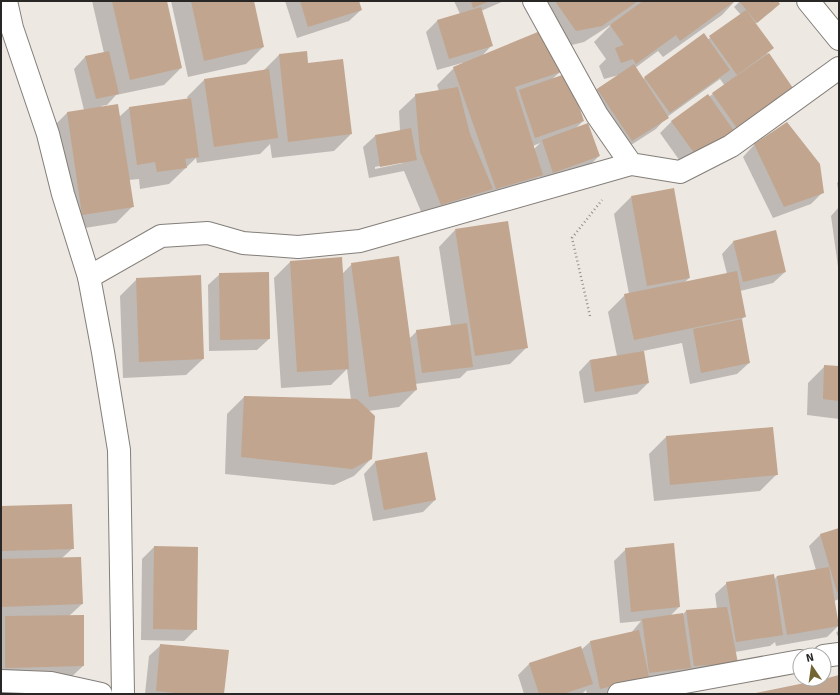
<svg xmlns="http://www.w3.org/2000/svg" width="840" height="695" font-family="Signika,sans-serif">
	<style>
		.shadow { fill: #0003; fill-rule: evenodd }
		.building { fill: #c1a58e }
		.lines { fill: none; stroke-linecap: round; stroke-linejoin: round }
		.minor-casing { stroke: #837e79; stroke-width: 24 }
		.path { stroke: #938f8b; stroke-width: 2.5; stroke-dasharray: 1 3; stroke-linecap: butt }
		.minor { stroke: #fff; stroke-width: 22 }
	</style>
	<rect width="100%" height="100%" fill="#eee8e2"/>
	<g class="shadow">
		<polygon points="92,1 166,1 181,68 164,85 116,95 107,105 101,106 119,117 129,108 188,99 187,97 204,80 263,71 279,55 306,52 307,64 351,134 334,151 272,158 270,144 260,154 197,163 196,158 169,184 140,189 139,179 129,180 133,206 116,223 66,231 50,130 67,113 84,110 74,69 85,57 104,53"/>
		<polygon points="171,1 253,1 263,47 246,64 188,77"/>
		<polygon points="285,1 358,1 361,10 349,21 297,38"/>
		<path d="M 454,1 L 504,1 L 481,11 L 491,46 L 481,57 L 560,72 L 551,80 L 583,121 L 574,130 L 599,156 L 587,168 L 542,184 L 539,177 L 525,191 L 425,221 L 404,171 L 369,178 L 363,147 L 375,136 L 400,131 L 399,111 L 416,95 L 439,91 L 437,85 L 454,68 L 463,64 L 462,63 L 437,70 L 426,32 L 437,21 L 460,14 ZM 540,143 L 534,149 L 533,146 ZM 403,161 L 403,163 L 375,169 L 375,167 Z"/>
		<polygon points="536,1 735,1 722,15 663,57 658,51 635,68 643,79 707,40 741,15 734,7 740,1 777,1 773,10 755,24 773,48 767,53 794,91 685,168 660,133 672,121 725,86 720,79 667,117 656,129 620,152 586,101 597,89 619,75 604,79 599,66 606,59 594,42 612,24 584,42 559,48"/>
		<polygon points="787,123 823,192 811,204 773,218 743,157 754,145"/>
		<polygon points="839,181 839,196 837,183"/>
		<polygon points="631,197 689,278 684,283 727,274 722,254 733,242 785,272 773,283 740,291 745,316 741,320 749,363 737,374 690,384 682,343 643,351 648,383 637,394 584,403 579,372 590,360 617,356 608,312 625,295 629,294 614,214"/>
		<polygon points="839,207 839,267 838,267 831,216"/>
		<polygon points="455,230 527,347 510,364 467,371 460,378 415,384 416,390 399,407 368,411 371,459 354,476 334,485 225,474 227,414 244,397 351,400 347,369 331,385 281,388 274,278 290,262 342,274 352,264 409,339 417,331 451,326 439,247"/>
		<polygon points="220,274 269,339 257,350 209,351 208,285"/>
		<polygon points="137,279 203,359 186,375 123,378 120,296"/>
		<polygon points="825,366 839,367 839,419 807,415 808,383"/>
		<polygon points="772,428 776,475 760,491 654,501 649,454 666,437"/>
		<polygon points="375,462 435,500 423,512 373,521 364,474"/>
		<polygon points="71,505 73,548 62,558 82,604 69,616 83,666 66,682 1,684 1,507"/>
		<polygon points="839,529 839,599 834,601 838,626 827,637 776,646 775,642 770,646 735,652 737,662 613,694 587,694 586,690 582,694 524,694 518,675 530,663 581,650 590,642 631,633 641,621 620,623 614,561 626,549 679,607 670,616 683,614 686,611 717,609 715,594 727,583 774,580 777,576 816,570 809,546 821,534"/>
		<polygon points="154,547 197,548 196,629 184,641 141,640 142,559"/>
		<polygon points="839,630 839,638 836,633"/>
		<polygon points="161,645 223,694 145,694 149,656"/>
	</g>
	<g class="building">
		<polygon points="112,1 167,1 182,68 130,80"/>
		<polygon points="191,1 254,1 264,47 204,61"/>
		<polygon points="300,1 359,1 362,10 308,27"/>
		<polygon points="471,1 490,1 473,8"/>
		<polygon points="555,1 638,1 602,26 576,31"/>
		<polygon points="643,1 735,1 680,41 676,35 636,64 633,59 621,63 615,48 624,45 610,25"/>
		<polygon points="739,1 778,1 780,4 757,23"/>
		<polygon points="481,7 493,46 449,59 437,20"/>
		<polygon points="746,10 774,48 737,75 709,36"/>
		<polygon points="545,29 561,72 515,87 543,175 496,189 453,67"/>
		<polygon points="704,33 730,70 670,113 644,77"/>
		<polygon points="109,51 119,94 96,99 85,56"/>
		<polygon points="307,51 308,63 343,59 352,134 288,142 279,54"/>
		<polygon points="769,53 795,91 739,131 712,93"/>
		<polygon points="634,64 669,118 632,141 597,89"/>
		<polygon points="269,69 278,138 214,147 204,79"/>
		<polygon points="568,73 584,121 535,138 519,90"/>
		<polygon points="458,87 470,134 493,189 441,205 420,152 415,94"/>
		<polygon points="708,94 734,131 697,157 671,121"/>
		<polygon points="191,98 199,157 185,159 187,168 157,172 155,162 137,165 129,107"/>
		<polygon points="118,104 134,207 82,215 67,112"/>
		<polygon points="787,122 820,164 824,193 784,207 754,144"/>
		<polygon points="588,123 600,156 553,173 542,140"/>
		<polygon points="411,128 417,160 380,167 375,135"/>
		<polygon points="674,188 690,278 647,286 631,196"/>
		<polygon points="508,221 528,348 475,356 455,229"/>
		<polygon points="776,230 786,272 743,282 733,241"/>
		<polygon points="399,256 417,390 369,397 351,263"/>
		<polygon points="342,257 349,369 297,372 290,261"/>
		<polygon points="737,271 746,317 634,340 624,294"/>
		<polygon points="269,272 270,339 220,340 219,273"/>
		<polygon points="201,275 204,359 139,362 136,278"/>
		<polygon points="742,319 750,363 701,373 693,329"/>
		<polygon points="467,323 473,367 422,373 416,330"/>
		<polygon points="644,351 649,383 595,392 590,360"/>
		<polygon points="824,365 839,366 839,401 823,399"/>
		<polygon points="244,396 357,399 375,416 372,459 352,469 241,457"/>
		<polygon points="773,427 778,475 670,485 666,436"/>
		<polygon points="427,452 436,500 384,510 375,461"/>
		<polygon points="72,504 74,549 2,551 1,506"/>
		<polygon points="839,528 839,591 837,592 820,534"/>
		<polygon points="674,543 680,607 631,612 625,548"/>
		<polygon points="154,546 198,547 197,630 153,629"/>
		<polygon points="81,557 83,604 1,607 1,559"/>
		<polygon points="829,567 839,626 787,635 777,576"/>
		<polygon points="774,574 783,635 736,642 726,582"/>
		<polygon points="727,607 738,663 694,666 686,610"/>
		<polygon points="683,613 691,668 649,673 642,619"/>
		<polygon points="84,615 84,666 5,668 5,616"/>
		<polygon points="639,630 649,677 600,689 590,641"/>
		<polygon points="160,644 229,650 224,694 185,694 156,691"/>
		<polygon points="581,646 593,684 563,694 539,694 529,663"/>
		<polygon points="839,675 839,694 751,694 824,679"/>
	</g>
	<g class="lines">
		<defs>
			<g id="minor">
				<polyline points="6,1 12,28 48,134 63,194 89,277 103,352 119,450 123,694"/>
				<polyline points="534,1 597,115 631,164 680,172 731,146 839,68"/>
				<polyline points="808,1 839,39"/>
				<polyline points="89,277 161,236 208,233 243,243 298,247 360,241 631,164"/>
				<polyline points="824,656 839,654"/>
				<polyline points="1,681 51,683 101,694"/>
				<polyline points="619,694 800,661"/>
			</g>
		</defs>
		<use href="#minor" class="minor-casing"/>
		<polyline class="path" points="590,316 572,238 602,200"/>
		<use href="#minor" class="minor"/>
	</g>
	<rect width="840" height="695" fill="none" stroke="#292725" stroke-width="4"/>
	<g transform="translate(812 667) rotate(347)"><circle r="19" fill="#ffffff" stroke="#a9a9a8"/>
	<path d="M0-3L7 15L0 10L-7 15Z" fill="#736533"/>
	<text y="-6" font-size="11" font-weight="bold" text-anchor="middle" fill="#292725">N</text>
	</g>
</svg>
